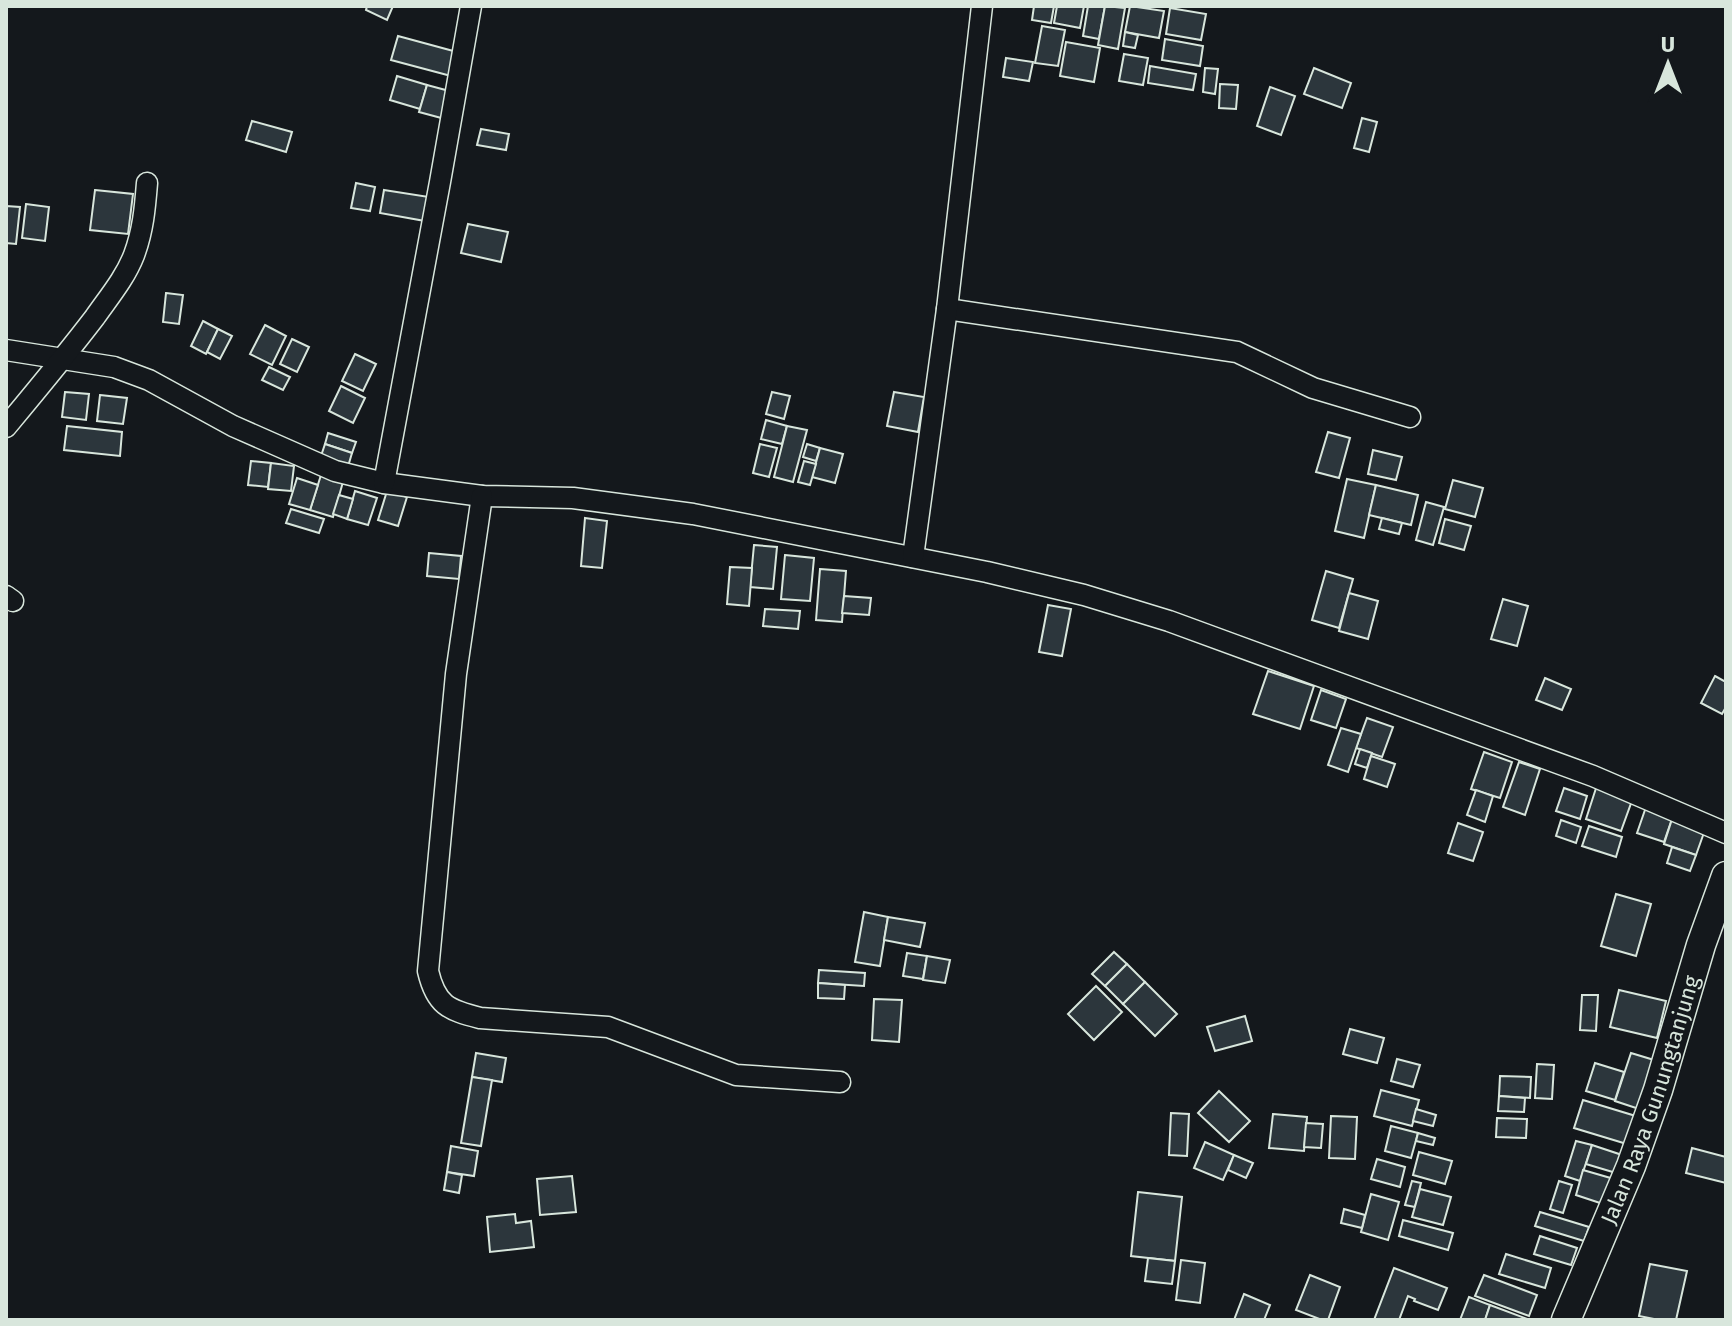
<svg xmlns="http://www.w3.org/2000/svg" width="1732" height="1326" font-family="'Fira Sans',sans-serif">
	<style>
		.building { fill: #2c363c; stroke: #d8e6dc; stroke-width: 2 }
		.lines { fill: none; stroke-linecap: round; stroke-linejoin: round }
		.minor-casing { stroke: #d8e6dc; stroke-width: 23 }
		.secondary-casing { stroke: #d8e6dc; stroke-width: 31 }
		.minor { stroke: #14181c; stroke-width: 20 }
		.secondary { stroke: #14181c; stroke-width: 28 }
		.labels { text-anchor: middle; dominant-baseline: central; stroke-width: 6; stroke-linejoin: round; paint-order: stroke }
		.street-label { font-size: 22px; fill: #d8e6dc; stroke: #14181c }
	</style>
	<rect width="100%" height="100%" fill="#14181c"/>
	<g class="building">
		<polygon points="367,6 393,6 387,20 366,10"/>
		<polygon points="1034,6 1054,6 1051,23 1032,20"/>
		<polygon points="1057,6 1084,6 1080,28 1054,23"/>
		<polygon points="1088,6 1105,6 1099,39 1083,36"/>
		<polygon points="1105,6 1125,8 1118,49 1098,45"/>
		<polygon points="1130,6 1164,11 1159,38 1125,32"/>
		<polygon points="1170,8 1206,14 1201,40 1166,34"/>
		<polygon points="1042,26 1065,30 1058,66 1035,63"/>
		<polygon points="1125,32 1138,35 1135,48 1123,46"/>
		<polygon points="398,36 457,52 451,76 391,60"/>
		<polygon points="1165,39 1203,46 1200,66 1162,60"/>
		<polygon points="1066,42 1100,48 1094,82 1060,76"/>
		<polygon points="1124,54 1148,58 1143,85 1119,81"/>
		<polygon points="1006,58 1033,62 1029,81 1003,77"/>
		<polygon points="1150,66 1196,74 1193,90 1148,83"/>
		<polygon points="1205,68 1218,69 1215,94 1203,92"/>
		<polygon points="1314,68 1351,83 1342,108 1304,94"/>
		<polygon points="397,76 427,85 420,109 390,100"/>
		<polygon points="1220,84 1238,85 1236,109 1219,108"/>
		<polygon points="427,85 453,92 445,119 419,112"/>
		<polygon points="1270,87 1295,96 1281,135 1257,126"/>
		<polygon points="1362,118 1377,122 1369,152 1354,148"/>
		<polygon points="252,121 292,132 286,152 246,140"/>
		<polygon points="481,129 509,134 506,150 477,145"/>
		<polygon points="356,183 375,187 370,211 351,208"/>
		<polygon points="95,190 133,194 128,234 90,230"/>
		<polygon points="384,190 429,197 425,221 380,213"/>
		<polygon points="26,204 49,207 45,241 22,238"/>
		<polygon points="6,206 20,207 16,244 6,243"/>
		<polygon points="468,224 508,232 501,262 461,253"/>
		<polygon points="166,293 183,295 179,324 163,322"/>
		<polygon points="203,321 218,329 206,354 191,346"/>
		<polygon points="265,325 286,336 272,365 250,354"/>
		<polygon points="218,329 232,336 220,359 207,352"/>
		<polygon points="292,339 309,347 297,372 280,364"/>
		<polygon points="355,354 376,364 363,391 342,381"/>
		<polygon points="269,367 290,377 283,390 262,380"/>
		<polygon points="341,386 365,398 353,423 329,411"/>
		<polygon points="65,392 89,394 86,420 62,417"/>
		<polygon points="772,392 790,396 784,419 766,414"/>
		<polygon points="894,392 924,397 918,432 887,426"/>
		<polygon points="100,395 127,398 123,424 97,421"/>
		<polygon points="766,420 787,426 782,444 761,439"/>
		<polygon points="67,426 122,432 120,456 64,450"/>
		<polygon points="787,426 807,430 793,482 774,477"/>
		<polygon points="1328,432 1350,438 1339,478 1316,472"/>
		<polygon points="328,433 356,442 352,453 325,444"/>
		<polygon points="325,444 352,453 347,470 319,462"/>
		<polygon points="760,444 777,448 769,477 753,473"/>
		<polygon points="807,444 820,448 816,461 803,457"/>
		<polygon points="820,448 843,454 835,483 812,477"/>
		<polygon points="1373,450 1402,457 1396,480 1368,474"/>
		<polygon points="251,461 271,463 268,487 248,485"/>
		<polygon points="804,461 816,464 810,485 798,482"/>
		<polygon points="271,463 294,466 291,491 268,489"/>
		<polygon points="321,475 343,482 333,517 310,510"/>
		<polygon points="297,478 318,485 310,510 289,504"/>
		<polygon points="1347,479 1376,485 1364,538 1335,531"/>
		<polygon points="1453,480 1483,488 1475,517 1445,509"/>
		<polygon points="1376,485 1418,495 1411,525 1369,515"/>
		<polygon points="355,491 377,498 368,525 347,519"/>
		<polygon points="387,491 407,497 398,526 378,520"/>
		<polygon points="339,495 353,499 347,519 333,514"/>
		<polygon points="1426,502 1444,507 1433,545 1416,540"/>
		<polygon points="291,509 324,519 319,533 286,523"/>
		<polygon points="585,518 607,521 602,568 581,566"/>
		<polygon points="1382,518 1402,523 1399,534 1379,529"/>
		<polygon points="1445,519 1471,526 1464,550 1439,543"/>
		<polygon points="754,545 777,547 773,589 750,587"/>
		<polygon points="429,553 461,556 459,579 427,576"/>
		<polygon points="785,555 814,558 810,601 781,599"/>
		<polygon points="730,567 752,568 749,606 727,604"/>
		<polygon points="820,569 846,571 842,622 816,620"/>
		<polygon points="1326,571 1353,579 1339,628 1312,620"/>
		<polygon points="1349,593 1378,601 1368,639 1339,631"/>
		<polygon points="844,596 871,598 869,615 842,613"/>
		<polygon points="1503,599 1528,606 1517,646 1491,639"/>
		<polygon points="1048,605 1071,609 1062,656 1039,652"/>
		<polygon points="765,609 800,611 798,629 763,626"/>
		<polygon points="1268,671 1314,686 1300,729 1253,714"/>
		<polygon points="1715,676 1726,682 1726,707 1722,714 1701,703"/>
		<polygon points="1545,678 1571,689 1562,710 1536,700"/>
		<polygon points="1321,690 1346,699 1336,728 1311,720"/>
		<polygon points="1367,718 1393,727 1382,757 1356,748"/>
		<polygon points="1341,728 1361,734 1348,772 1328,765"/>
		<polygon points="1360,749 1372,753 1367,768 1355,764"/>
		<polygon points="1484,752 1512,762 1500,798 1471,789"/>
		<polygon points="1371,756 1395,764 1387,787 1364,779"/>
		<polygon points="1519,762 1540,769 1525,815 1503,807"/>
		<polygon points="1598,782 1634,795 1621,831 1586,819"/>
		<polygon points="1564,788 1587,796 1580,819 1556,811"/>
		<polygon points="1476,790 1493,796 1485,822 1467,815"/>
		<polygon points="1646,807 1673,816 1664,842 1637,833"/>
		<polygon points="1673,816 1706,827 1696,855 1664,844"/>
		<polygon points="1561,820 1581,827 1576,843 1556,836"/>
		<polygon points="1458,823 1483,832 1473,861 1448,853"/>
		<polygon points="1589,826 1622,837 1616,857 1582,846"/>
		<polygon points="1672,847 1696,855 1690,871 1667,863"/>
		<polygon points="1616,894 1651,904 1636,956 1601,946"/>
		<polygon points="864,912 888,917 880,966 855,962"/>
		<polygon points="888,917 925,923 920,947 884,940"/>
		<polygon points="1114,952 1127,964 1105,986 1092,974"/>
		<polygon points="907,953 927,956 923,979 903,976"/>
		<polygon points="927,956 950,960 945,983 923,980"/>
		<polygon points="1127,964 1145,982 1123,1004 1105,986"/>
		<polygon points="819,970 865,973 864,986 818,983"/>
		<polygon points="1145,982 1177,1014 1155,1036 1123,1004"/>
		<polygon points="818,983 845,985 844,999 818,998"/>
		<polygon points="1096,986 1122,1012 1094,1040 1068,1014"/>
		<polygon points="1619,990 1666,1001 1657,1038 1610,1027"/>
		<polygon points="1582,995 1598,995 1596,1031 1580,1030"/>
		<polygon points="874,999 902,1000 899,1042 872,1040"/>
		<polygon points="1245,1016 1252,1041 1215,1051 1207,1027"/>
		<polygon points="1350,1029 1384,1038 1377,1063 1343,1054"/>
		<polygon points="476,1053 506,1058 502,1082 472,1077"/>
		<polygon points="1631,1053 1654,1060 1639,1109 1615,1101"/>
		<polygon points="1397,1059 1420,1065 1413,1087 1391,1081"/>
		<polygon points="1595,1063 1624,1072 1615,1100 1586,1091"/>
		<polygon points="1537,1064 1554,1065 1552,1099 1535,1098"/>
		<polygon points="1500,1076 1531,1077 1530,1098 1499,1096"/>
		<polygon points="472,1077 492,1080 481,1146 461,1143"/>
		<polygon points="1381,1090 1419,1100 1412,1126 1374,1116"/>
		<polygon points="1219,1091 1250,1121 1229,1142 1198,1113"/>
		<polygon points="1499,1096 1525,1098 1524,1112 1498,1111"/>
		<polygon points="1583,1100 1639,1117 1630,1145 1574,1128"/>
		<polygon points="1416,1109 1436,1115 1433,1126 1413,1121"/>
		<polygon points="1171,1113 1189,1114 1187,1156 1169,1155"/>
		<polygon points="1273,1114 1307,1117 1304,1151 1269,1148"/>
		<polygon points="1331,1116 1357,1117 1355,1159 1329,1158"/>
		<polygon points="1497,1118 1527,1119 1526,1138 1496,1137"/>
		<polygon points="1306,1123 1323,1124 1321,1148 1304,1147"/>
		<polygon points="1391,1126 1418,1133 1411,1158 1385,1151"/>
		<polygon points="1418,1133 1435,1138 1433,1145 1416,1141"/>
		<polygon points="1576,1141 1592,1145 1580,1181 1565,1176"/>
		<polygon points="1205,1142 1234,1155 1223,1180 1194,1168"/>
		<polygon points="1592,1145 1622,1155 1616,1173 1586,1164"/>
		<polygon points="451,1146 478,1151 474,1176 447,1172"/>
		<polygon points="1692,1148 1726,1157 1726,1183 1686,1173"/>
		<polygon points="1419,1152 1452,1161 1445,1184 1413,1175"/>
		<polygon points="1234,1155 1253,1163 1246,1178 1228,1170"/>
		<polygon points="1377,1159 1405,1167 1400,1187 1371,1179"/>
		<polygon points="1583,1170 1614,1179 1606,1205 1576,1195"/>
		<polygon points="447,1172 462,1175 459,1193 444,1190"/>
		<polygon points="572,1176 576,1212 540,1215 537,1179"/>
		<polygon points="1412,1181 1421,1183 1415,1207 1405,1205"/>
		<polygon points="1559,1181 1572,1185 1563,1213 1550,1209"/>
		<polygon points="1420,1189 1451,1197 1443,1225 1412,1217"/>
		<polygon points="1138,1192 1182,1197 1175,1261 1131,1256"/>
		<polygon points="1371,1194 1399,1202 1388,1240 1361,1232"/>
		<polygon points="1344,1209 1365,1215 1362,1228 1341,1223"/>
		<polygon points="1540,1212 1589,1227 1584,1241 1535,1226"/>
		<polygon points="515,1214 516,1223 531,1221 534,1247 490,1252 487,1217"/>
		<polygon points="1403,1220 1453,1233 1448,1250 1399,1236"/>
		<polygon points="1540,1236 1577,1248 1571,1265 1534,1254"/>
		<polygon points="1506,1254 1551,1268 1545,1288 1499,1274"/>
		<polygon points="1148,1258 1175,1261 1172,1284 1145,1281"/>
		<polygon points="1181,1260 1205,1263 1200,1303 1176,1300"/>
		<polygon points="1650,1264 1687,1271 1676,1320 1659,1320 1639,1316"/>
		<polygon points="1394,1268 1447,1288 1438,1310 1414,1301 1415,1299 1408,1296 1399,1320 1374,1320"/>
		<polygon points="1310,1275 1340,1287 1328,1320 1322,1320 1296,1310"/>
		<polygon points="1484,1275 1537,1295 1529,1316 1475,1296"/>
		<polygon points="1244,1294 1270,1305 1264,1320 1234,1320"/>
		<polygon points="1469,1297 1490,1305 1485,1320 1460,1320"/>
		<polygon points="1490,1305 1530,1320 1485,1320"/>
	</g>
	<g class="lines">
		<defs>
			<g id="minor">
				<polyline points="947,309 1237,352 1313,388 1410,417"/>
				<polyline points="6,350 114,367 149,380 233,426 335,471 384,483 482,496 573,498 693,514 987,572 1084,595 1169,621 1593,776 1726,833"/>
				<path d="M 6,427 C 36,391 66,355 95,317 C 109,297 125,278 134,255 C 143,231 145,208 147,183"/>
				<polyline points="384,483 440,182 471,6"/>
				<path d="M 482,496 L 456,674 L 428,971 C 436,1005 448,1010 480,1018 L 608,1027 L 736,1075 L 840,1082"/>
				<polyline points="913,557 947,309 982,6"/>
				<polyline points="6,596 13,601"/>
			</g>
			<g id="secondary">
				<path id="s1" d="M 1566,1320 L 1631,1166 L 1658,1090 L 1701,945 L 1726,876"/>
			</g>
		</defs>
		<use href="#minor" class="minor-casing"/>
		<use href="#secondary" class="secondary-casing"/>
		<use href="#minor" class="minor"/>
		<use href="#secondary" class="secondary"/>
	</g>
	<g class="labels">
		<g class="street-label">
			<text stroke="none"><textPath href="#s1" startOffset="236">Jalan Raya Gunungtanjung</textPath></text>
		</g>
	</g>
	<rect width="1732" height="1326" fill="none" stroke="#d8e6dc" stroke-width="16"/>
	<g transform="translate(1668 64)" stroke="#14181c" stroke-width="6" paint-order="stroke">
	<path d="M0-6L14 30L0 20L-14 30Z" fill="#d8e6dc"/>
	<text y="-12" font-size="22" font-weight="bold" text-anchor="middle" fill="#d8e6dc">U</text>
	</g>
</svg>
